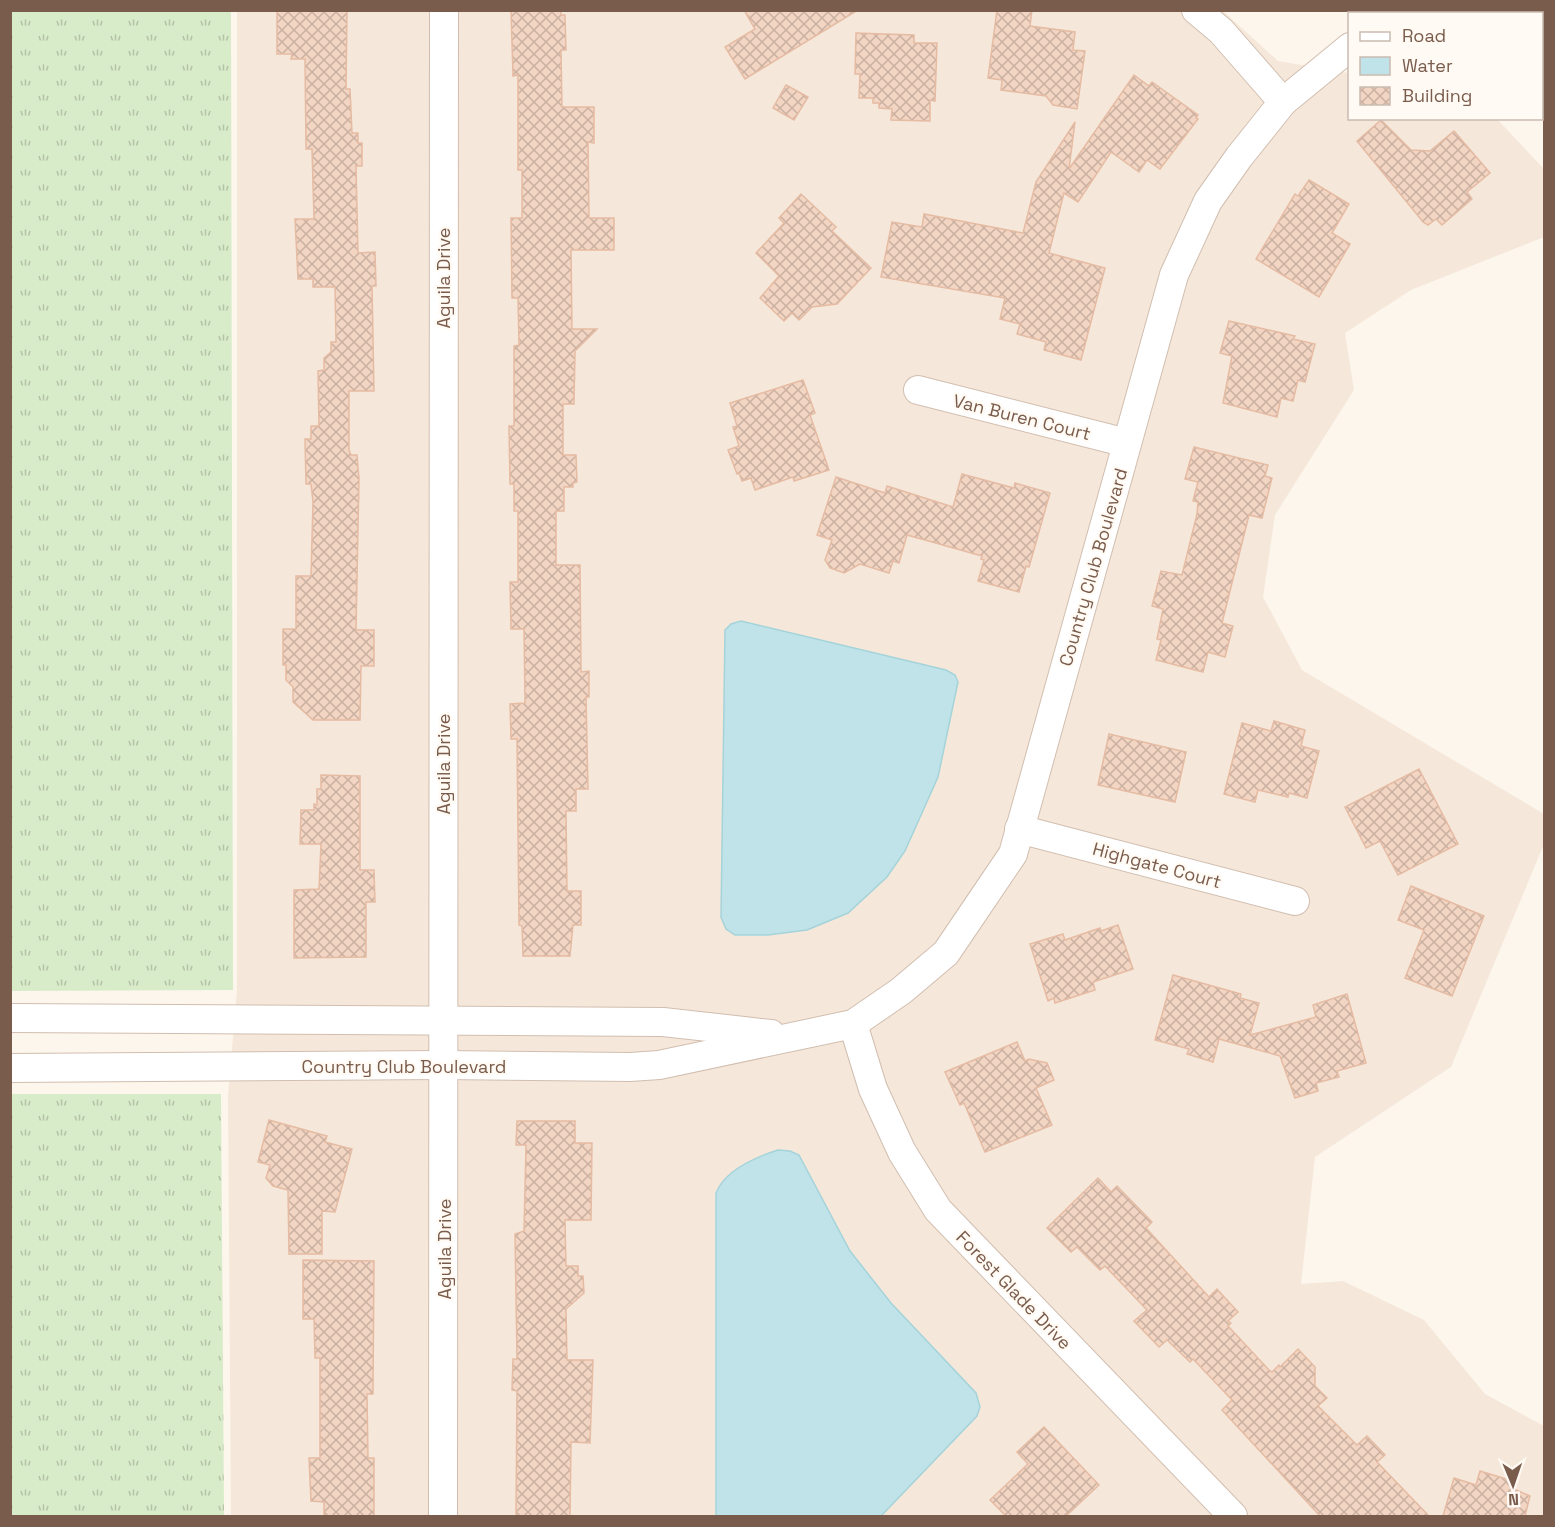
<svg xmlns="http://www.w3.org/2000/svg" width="1555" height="1527" font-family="'Space Grotesk',sans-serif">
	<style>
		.residential { fill: #f5e8da }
		.grass { fill: url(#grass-tufts) }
		.water { fill: #bfe3e8; stroke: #a5d3da; stroke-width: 1.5 }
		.building { fill: url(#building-cross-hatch); stroke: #e6bba3; stroke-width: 1.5 }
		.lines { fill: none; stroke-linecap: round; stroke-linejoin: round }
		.street-casing { stroke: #d1beb0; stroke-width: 30 }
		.street { stroke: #fff; stroke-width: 28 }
		.labels { text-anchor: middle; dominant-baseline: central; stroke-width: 4.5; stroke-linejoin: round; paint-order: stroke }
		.street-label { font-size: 18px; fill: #7a5c4d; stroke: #fffaf3 }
	</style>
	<defs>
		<pattern id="grass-tufts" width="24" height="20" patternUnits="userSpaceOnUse" patternTransform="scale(1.5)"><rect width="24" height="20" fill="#d8ecc9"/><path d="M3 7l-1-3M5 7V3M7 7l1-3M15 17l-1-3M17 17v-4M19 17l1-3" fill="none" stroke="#b4c2a5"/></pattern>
		<pattern id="building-cross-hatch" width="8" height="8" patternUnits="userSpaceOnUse" patternTransform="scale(1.5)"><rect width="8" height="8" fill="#f3d5c3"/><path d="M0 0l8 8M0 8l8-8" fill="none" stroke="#cab0a1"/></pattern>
	</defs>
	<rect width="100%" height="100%" fill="#fdf6ec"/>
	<polygon class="residential" points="237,11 1223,11 1278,61 1349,73 1350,118 1497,119 1544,169 1544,237 1411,290 1345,333 1354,390 1275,515 1263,597 1302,670 1544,814 1544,844 1451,1067 1315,1157 1301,1284 1343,1281 1424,1320 1485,1394 1544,1426 1544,1516 231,1516 228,1096 237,990"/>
	<g class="grass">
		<polygon points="10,11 231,11 233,990 11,991"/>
		<polygon points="11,1094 221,1094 224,1516 11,1516"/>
	</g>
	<g class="water">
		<polygon points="741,621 946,670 955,675 958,682 938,777 905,851 887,877 848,913 807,930 768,935 735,935 726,929 721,917 725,630 731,624"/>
		<path d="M 778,1150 L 790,1151 L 799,1155 L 850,1251 L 891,1303 L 976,1393 L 980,1407 L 977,1416 L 881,1516 L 716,1516 L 716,1193 C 725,1170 756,1157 778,1150 Z"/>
	</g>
	<g class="building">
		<polygon points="277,10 347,10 346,89 350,89 352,133 358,133 358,143 362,143 362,166 356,166 358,253 375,252 376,286 372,286 374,391 349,391 349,450 351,455 357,455 359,479 356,630 374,630 374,666 361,666 360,720 313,720 293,702 293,687 286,680 286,665 283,665 283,629 296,629 296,576 311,576 313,502 311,484 306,484 305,439 311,439 311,426 319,426 318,371 324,370 324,358 331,352 331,342 336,342 335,287 313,287 313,279 298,279 295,219 314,219 312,149 306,149 305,59 291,59 292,54 277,54"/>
		<polygon points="511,10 561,10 561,15 565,15 566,50 561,50 562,107 594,107 594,143 588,142 589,218 614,218 614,250 571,250 572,329 597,329 575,351 574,404 563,404 563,455 576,455 577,482 573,483 573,487 564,487 564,511 556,511 556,565 580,565 581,672 589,671 589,697 586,697 588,789 576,789 576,811 566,811 567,891 581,891 581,925 573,925 570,956 523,956 522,926 519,925 517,739 511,739 510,704 525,703 524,629 511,629 510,582 518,582 518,511 514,511 514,484 510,484 509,426 514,426 514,346 519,345 518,298 512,298 511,218 522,218 522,170 518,170 518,75 513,76"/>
		<polygon points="744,10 858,10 745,79 725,47 755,29"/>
		<polygon points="997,10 1032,10 1030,26 1075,32 1073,50 1085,51 1077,109 1053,105 1046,96 1001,90 1002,80 988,78"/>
		<polygon points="856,33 914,35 914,43 937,43 935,101 930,100 930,121 891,120 892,109 879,108 879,103 873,103 873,98 859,98 860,74 855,74"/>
		<polygon points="1134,75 1149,86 1152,82 1198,115 1196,118 1198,119 1160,169 1147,160 1139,172 1111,152 1078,202 1064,193 1049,253 1105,268 1081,360 1044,350 1046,342 1017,334 1020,324 1000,319 1005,298 881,277 892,222 922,227 924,214 1023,233 1036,182 1075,122 1069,169"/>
		<polygon points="786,85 808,97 794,120 773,108"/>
		<polygon points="1381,120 1411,150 1430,151 1454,131 1490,173 1467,192 1472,199 1442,225 1436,219 1428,225 1423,222 1357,141"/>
		<polygon points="1309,180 1349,204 1332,233 1350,244 1319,297 1256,259 1295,194 1298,196"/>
		<polygon points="801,194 836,227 832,231 871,268 837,304 812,307 799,320 792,313 784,321 760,298 779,276 756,253 784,223 779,218"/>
		<polygon points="1229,321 1295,336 1293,339 1315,344 1305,382 1298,380 1293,401 1281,398 1277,417 1223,403 1232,356 1220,353"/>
		<polygon points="803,380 815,413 810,415 829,470 794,481 793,477 755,490 751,478 742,481 739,473 737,474 728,450 739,446 733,427 737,426 730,403"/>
		<polygon points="1194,447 1268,465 1265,476 1272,478 1262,518 1249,515 1222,623 1233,626 1225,657 1208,652 1203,672 1156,660 1161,640 1157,639 1163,609 1152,606 1161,571 1182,575 1197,514 1198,502 1193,501 1198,482 1185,479"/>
		<polygon points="962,474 1014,488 1015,483 1050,493 1029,567 1026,566 1019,592 978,581 984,560 981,559 982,556 907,535 899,563 893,561 889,573 860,564 844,573 830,568 825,560 832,540 817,535 836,477 885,493 887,486 953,507"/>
		<polygon points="1274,721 1305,730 1301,746 1319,751 1307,798 1289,793 1288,797 1258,790 1255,802 1224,794 1242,723 1271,731"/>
		<polygon points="1109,734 1186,752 1175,802 1098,785"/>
		<polygon points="1419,769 1458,844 1398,875 1380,841 1366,848 1345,807"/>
		<polygon points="321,775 360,776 360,870 374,870 375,902 366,902 366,957 294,958 294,890 319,889 321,844 300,844 301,810 314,810 314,804 317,805 317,789 321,789"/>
		<polygon points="1411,886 1484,916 1452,996 1405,978 1424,930 1398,920"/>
		<polygon points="1118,925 1133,969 1093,982 1095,990 1055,1003 1054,998 1048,1001 1030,944 1063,934 1065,940 1100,928 1101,931"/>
		<polygon points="1173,975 1241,994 1240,998 1259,1003 1250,1035 1316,1017 1313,1005 1347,994 1366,1063 1337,1071 1339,1077 1316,1083 1318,1091 1295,1098 1280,1056 1219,1039 1213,1062 1187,1054 1189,1049 1155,1040"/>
		<polygon points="1017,1042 1025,1061 1029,1059 1047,1063 1054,1080 1036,1088 1052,1125 985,1152 964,1103 960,1105 945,1072"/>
		<polygon points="269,1120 327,1136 325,1142 352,1149 335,1212 322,1211 322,1254 289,1254 288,1190 273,1186 266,1178 270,1165 258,1162"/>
		<polygon points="517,1121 575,1121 575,1143 592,1143 591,1220 565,1220 566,1266 578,1266 578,1276 583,1276 584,1293 566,1309 567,1360 593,1360 590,1443 571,1442 570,1516 516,1516 517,1391 512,1390 513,1359 517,1359 515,1234 524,1231 526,1145 516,1145"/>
		<polygon points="1098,1178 1111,1192 1117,1186 1152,1222 1146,1228 1209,1297 1217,1289 1238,1312 1228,1321 1231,1323 1228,1326 1269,1370 1272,1372 1279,1365 1280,1367 1298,1349 1315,1367 1315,1386 1327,1398 1318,1406 1357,1445 1367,1436 1385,1455 1377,1462 1429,1516 1320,1516 1222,1410 1232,1400 1193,1359 1190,1362 1167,1340 1159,1347 1134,1321 1147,1310 1105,1266 1100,1270 1077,1247 1071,1252 1047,1228"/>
		<polygon points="303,1260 374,1261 373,1394 367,1394 368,1458 374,1458 374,1516 324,1516 324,1502 311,1501 309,1458 320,1458 320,1358 315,1358 314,1319 303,1319"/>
		<polygon points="1044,1427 1099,1485 1066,1516 1006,1516 990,1500 1028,1464 1017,1452"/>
		<polygon points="1480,1471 1516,1482 1514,1489 1530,1496 1525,1516 1443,1516 1454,1478 1476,1485"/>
	</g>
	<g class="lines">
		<defs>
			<g id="street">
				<polyline points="1196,10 1221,31 1283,102"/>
				<polyline points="1404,14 1410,10"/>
				<polyline points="918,390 1127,443"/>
				<polyline points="1019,829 1295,901"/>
				<polyline points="10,1018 663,1022 771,1034"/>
				<polyline points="853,1024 873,1089 902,1152 938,1210 1233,1516"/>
				<polyline points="10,1068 443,1065 630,1067 659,1065 853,1024 901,991 946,953 1013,854 1174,275 1208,201 1239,157 1283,102 1350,47"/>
				<polyline points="443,1516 444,10"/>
			</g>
		</defs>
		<use href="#street" class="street-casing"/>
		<use href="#street" class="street"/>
	</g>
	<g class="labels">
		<g class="street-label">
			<text transform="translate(443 278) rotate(-90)">Aguila Drive</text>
			<text transform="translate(1022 417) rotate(14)">Van Buren Court</text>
			<text transform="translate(1093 567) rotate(-74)">Country Club Boulevard</text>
			<text transform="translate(443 764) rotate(-90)">Aguila Drive</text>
			<text transform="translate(1157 865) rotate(15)">Highgate Court</text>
			<text x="404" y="1066">Country Club Boulevard</text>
			<text transform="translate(444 1249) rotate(-90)">Aguila Drive</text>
			<text transform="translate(1014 1290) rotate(46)">Forest Glade Drive</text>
		</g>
	</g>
	<rect width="1555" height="1527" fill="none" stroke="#7a5c4d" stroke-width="24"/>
	<rect x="1348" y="12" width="195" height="108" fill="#fffaf3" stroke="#cabbb1" stroke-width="1.5"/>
	<rect x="1360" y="32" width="30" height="9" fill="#ffffff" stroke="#cabbb1" stroke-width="1.5"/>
	<text x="1402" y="42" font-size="18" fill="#7a5c4d">Road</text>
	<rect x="1360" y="57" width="30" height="18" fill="#bfe3e8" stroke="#cabbb1" stroke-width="1.5"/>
	<text x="1402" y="72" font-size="18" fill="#7a5c4d">Water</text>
	<rect x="1360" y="87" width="30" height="18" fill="url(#building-cross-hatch)" stroke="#cabbb1" stroke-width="1.5"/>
	<text x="1402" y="102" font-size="18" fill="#7a5c4d">Building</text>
	<g transform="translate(1513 1485) rotate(178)" stroke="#fffaf3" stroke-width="4.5" paint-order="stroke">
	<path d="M0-4.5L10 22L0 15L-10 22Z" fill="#7a5c4d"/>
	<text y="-9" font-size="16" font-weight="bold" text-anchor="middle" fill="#7a5c4d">N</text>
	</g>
</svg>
